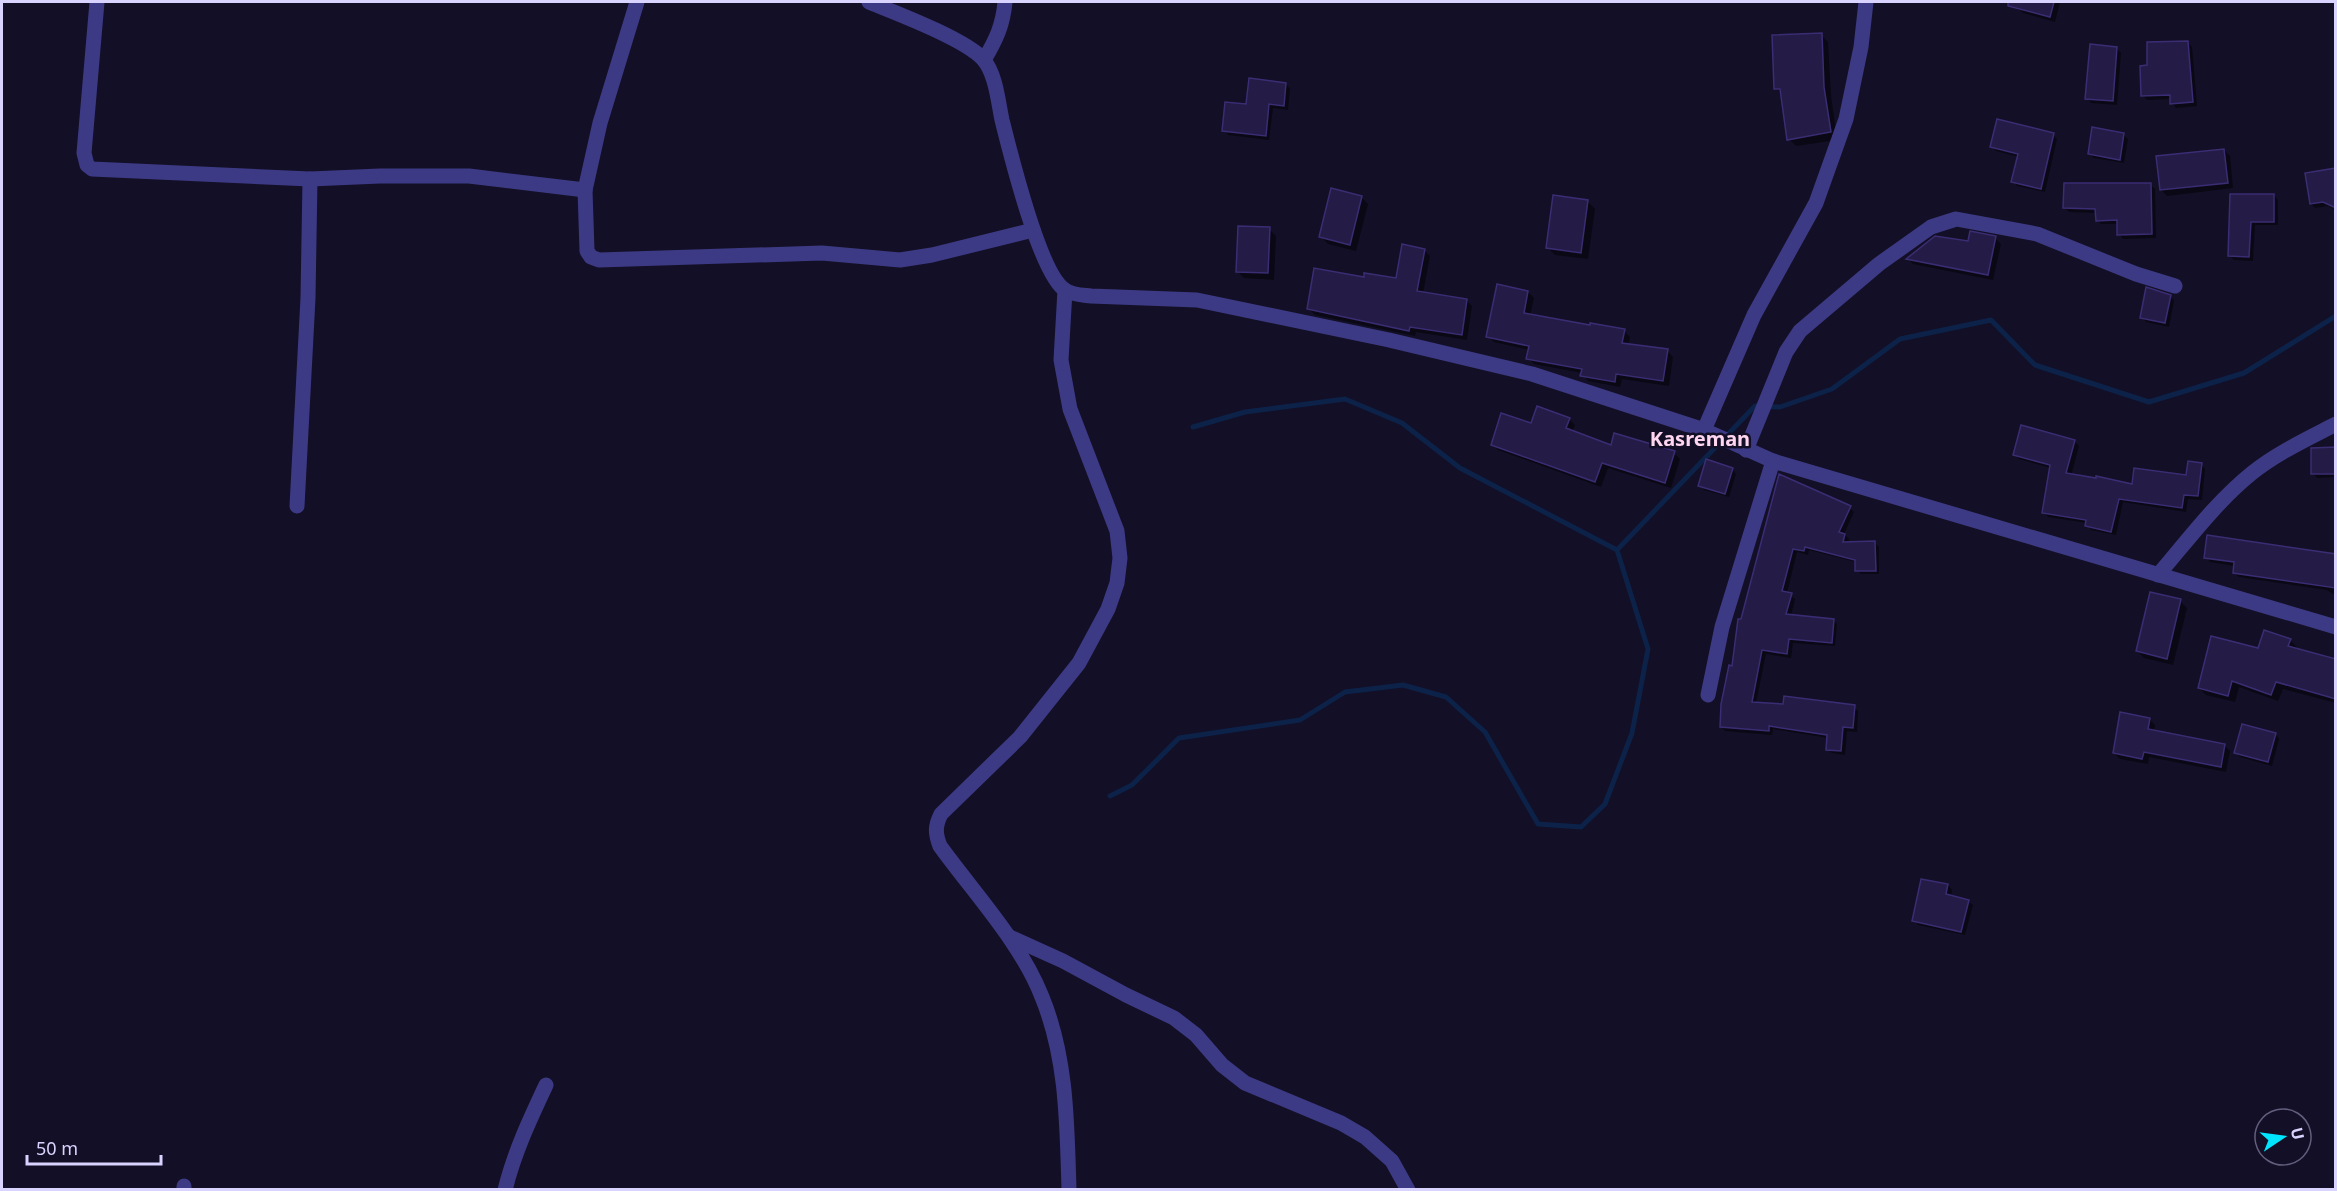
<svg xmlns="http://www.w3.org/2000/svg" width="2337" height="1191" font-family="'Noto Sans',sans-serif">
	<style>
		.shadow { fill: #0007 }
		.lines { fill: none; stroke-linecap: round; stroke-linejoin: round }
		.stream { stroke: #0c2248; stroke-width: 5 }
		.building { fill: #241b47; stroke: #3b2d73; stroke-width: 1.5 }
		.minor { stroke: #3d3a85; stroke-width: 15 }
		.labels { text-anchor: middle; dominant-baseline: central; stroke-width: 5; stroke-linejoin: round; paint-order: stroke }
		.quarter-label { font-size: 20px; font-weight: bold; fill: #ffd6f0; stroke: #130f26 }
	</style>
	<rect width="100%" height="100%" fill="#130f26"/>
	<g class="shadow">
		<polygon points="2020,2 2060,2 2055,22 2023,13 2018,8"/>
		<polygon points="1821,35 1828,42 1831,95 1837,140 1796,146 1789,139 1782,94 1776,88"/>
		<polygon points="2188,43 2192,47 2197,106 2176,108 2172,103 2171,99 2147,100 2143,96 2149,67"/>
		<polygon points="2117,49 2121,53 2117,105 2091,103 2087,98"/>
		<polygon points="1286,84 1290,89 1288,110 1273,108 1269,140 1228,135 1224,130 1247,106"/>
		<polygon points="2123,134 2128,139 2124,163 2094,158 2089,154"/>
		<polygon points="2053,135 2057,139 2045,192 2017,186 2013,181 2019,157 1996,151 1992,147"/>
		<polygon points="2224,150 2230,156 2233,188 2167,196 2161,190"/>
		<polygon points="2336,170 2336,210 2328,206 2315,208 2311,204"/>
		<polygon points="2151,185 2155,189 2156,238 2123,239 2119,234 2119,224 2101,224 2097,220 2097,213 2069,212 2064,207"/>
		<polygon points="2231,195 2274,195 2278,200 2278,225 2255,225 2253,261 2234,260 2229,255"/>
		<polygon points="1361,197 1368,204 1356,251 1328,244 1321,237"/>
		<polygon points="1588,202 1595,209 1588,259 1555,255 1548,248"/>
		<polygon points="1269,229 1276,236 1274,280 1244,278 1237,271"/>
		<polygon points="1995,238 2001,244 1993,280 1913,264 1908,259"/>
		<polygon points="1424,250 1430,256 1423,293 1466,300 1472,306 1467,340 1416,332 1415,336 1315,315 1309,309 1365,279 1397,280"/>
		<polygon points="1528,292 1534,298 1530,316 1624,331 1630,337 1628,345 1667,351 1673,357 1669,386 1622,379 1620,387 1588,381 1582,373 1534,364 1528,358 1529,350 1494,342 1488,336"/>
		<polygon points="2170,296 2174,301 2169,327 2146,322 2142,317"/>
		<polygon points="1569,419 1575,425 1572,432 1612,447 1674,453 1680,459 1671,488 1608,468 1601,487 1498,450 1492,444 1532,425"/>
		<polygon points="2074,441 2079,446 2071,476 2133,486 2188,477 2201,464 2205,469 2202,500 2188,499 2186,512 2123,502 2116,535 2091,530 2087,523 2048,517 2044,512 2051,468 2019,459 2015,454"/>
		<polygon points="2336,448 2336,477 2317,478 2313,473"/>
		<polygon points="1732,469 1736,474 1729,497 1704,490 1699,485"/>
		<polygon points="1780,476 1850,508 1854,512 1844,534 1849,539 1848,543 1875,543 1879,547 1879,574 1861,574 1857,570 1856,562 1809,550 1808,555 1797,552 1787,593 1795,599 1791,616 1833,620 1837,624 1835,646 1793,643 1791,658 1766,654 1756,703 1854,707 1858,711 1857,732 1847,731 1845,755 1832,753 1827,749 1828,738 1773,729 1772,735 1725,731 1721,727 1742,621"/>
		<polygon points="2336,556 2336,596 2327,590 2239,577 2234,573 2235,566 2210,562 2206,557"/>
		<polygon points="2180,601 2187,608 2173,665 2144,658 2137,651"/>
		<polygon points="2290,640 2297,647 2296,650 2336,661 2336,703 2283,689 2278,701 2239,687 2235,702 2206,695 2199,688 2259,650"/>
		<polygon points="2149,719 2155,725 2154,731 2224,745 2230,751 2226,772 2149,757 2148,764 2120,759 2114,753"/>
		<polygon points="2275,734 2279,739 2272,766 2240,757 2236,753"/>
		<polygon points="1948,885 1952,890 1951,897 1968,901 1973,905 1965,935 1918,925 1914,920"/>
	</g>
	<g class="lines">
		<g class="stream">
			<polyline points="1193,427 1245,412 1345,399 1402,423 1460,468 1617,550 1755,406 1780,407 1832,389 1900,339 1991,320 2035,365 2149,402 2244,373 2336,316"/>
			<polyline points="1110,796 1132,785 1179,738 1300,720 1345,692 1403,685 1446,697 1485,732 1538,824 1581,827 1605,804 1632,733 1648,649 1617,550"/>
		</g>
	</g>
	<g class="building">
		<polygon points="2008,2 2054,2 2050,17 2008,6"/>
		<polygon points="1822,33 1824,87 1831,132 1787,140 1780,89 1774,89 1772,35"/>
		<polygon points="2188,41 2193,102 2170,104 2170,95 2141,96 2140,66 2147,65 2147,42"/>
		<polygon points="2090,44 2117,47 2113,101 2085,99"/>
		<polygon points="1249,78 1286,83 1284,106 1269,104 1266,136 1222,131 1225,102 1246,104"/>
		<polygon points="1997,119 2054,133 2041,189 2011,182 2018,154 1990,147"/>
		<polygon points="2092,127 2124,133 2120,160 2088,154"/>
		<polygon points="2224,149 2228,183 2160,190 2156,156"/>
		<polygon points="2336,168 2336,208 2323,202 2310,204 2305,173"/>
		<polygon points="2064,183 2151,183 2152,234 2117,235 2117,220 2096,221 2095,209 2063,208"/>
		<polygon points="1331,188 1362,196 1350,245 1319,237"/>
		<polygon points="2230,194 2274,194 2274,222 2251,222 2249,257 2228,256"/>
		<polygon points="1553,195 1588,200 1581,253 1546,248"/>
		<polygon points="1238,226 1270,227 1268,273 1236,272"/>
		<polygon points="1970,231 1996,236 1988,275 1906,259 1935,236 1968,241"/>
		<polygon points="1402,244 1425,249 1417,291 1467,299 1462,335 1410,327 1409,331 1307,309 1314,268 1364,277 1364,273 1396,278"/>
		<polygon points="1497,284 1528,291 1524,313 1590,325 1590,323 1625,329 1622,343 1668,349 1663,381 1616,374 1615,382 1580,376 1582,369 1526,359 1529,346 1486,337"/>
		<polygon points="2146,287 2171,295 2165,323 2140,318"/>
		<polygon points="1537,406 1570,418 1566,428 1611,445 1614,433 1675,451 1665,483 1602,463 1595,482 1491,445 1501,413 1531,423"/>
		<polygon points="2021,425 2075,440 2066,473 2096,478 2096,476 2132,484 2134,468 2186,475 2188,461 2202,463 2198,496 2184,495 2182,508 2119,499 2111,532 2085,526 2086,520 2042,513 2050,465 2013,455"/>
		<polygon points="2336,447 2336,474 2311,474 2311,448"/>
		<polygon points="1706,459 1733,468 1725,494 1698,486"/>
		<polygon points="1779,474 1851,506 1839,532 1845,534 1843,542 1875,541 1876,571 1855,571 1855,560 1805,547 1804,551 1793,549 1782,591 1792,593 1786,614 1834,619 1832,643 1789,639 1787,654 1762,650 1752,702 1783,704 1784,696 1855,705 1853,728 1843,727 1841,751 1826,750 1827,735 1769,726 1769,731 1720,727 1721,704 1729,665 1732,666 1738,619 1741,619"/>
		<polygon points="2207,535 2336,554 2336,588 2233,573 2234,562 2204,558"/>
		<polygon points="2150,592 2181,599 2167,659 2136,651"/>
		<polygon points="2264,630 2291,639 2288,646 2336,659 2336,699 2276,682 2271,695 2232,681 2228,696 2198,688 2211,636 2258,648"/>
		<polygon points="2120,712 2150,718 2148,729 2225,744 2221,767 2144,752 2142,759 2113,753"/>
		<polygon points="2242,724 2276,733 2268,762 2234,753"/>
		<polygon points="1921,879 1948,884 1946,894 1969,900 1961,932 1912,921"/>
	</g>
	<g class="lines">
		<g class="minor">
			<polyline points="97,2 84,153 87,165 92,169 310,179 380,176 469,176 585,190 600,123 637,2"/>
			<path d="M 869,2 C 896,13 965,39 983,59 C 996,74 998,101 1002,120 C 1010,152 1040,274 1065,290 C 1072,295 1083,295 1091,296 L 1197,300 L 1389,340 L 1532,374 L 1704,430 L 1773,461 L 2336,627"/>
			<path d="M 984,60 C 996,40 1003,25 1005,2"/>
			<polyline points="585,190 587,251 591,257 599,260 822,253 900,260 932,255 1033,230"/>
			<path d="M 1065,290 L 1061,360 L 1070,409 L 1117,531 L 1120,558 L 1117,583 L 1108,609 L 1079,663 L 1020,737 L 941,814 C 935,826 935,833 940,846 C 974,893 1021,943 1042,997 C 1067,1058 1067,1124 1069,1190"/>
			<polyline points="1704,430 1754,315 1816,203 1846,119 1861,47 1866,2"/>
			<polyline points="1746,450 1786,352 1800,331 1879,264 1931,227 1956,219 2037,234 2136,274 2175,286"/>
			<polyline points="297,506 308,298 310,179"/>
			<path d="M 2158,575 C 2188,540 2216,502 2252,473 C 2277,453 2307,439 2336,424"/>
			<polyline points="1708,695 1722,627 1773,461"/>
			<polyline points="1010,937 1063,961 1126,995 1174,1018 1196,1035 1222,1065 1245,1083 1341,1123 1365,1137 1392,1161 1408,1190"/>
			<polyline points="184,1186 184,1190"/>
			<path d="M 505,1190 C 514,1153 530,1119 546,1085"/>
		</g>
	</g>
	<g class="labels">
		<g class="quarter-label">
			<text x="1700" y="438">Kasreman</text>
		</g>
	</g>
	<rect width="2337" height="1191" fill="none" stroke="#d9d4ff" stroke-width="6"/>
	<g transform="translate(2283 1137) rotate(77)"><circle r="28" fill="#130f26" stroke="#625e7d" stroke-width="1.5"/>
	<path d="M0-4.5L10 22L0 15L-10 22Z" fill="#00e5ff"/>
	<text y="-9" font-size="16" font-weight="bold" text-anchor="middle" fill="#d9d4ff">U</text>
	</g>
	<path d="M27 1155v9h134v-9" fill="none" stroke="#d9d4ff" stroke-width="3"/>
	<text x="36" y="1155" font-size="18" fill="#d9d4ff" stroke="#130f26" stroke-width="4.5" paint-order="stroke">50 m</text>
</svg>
